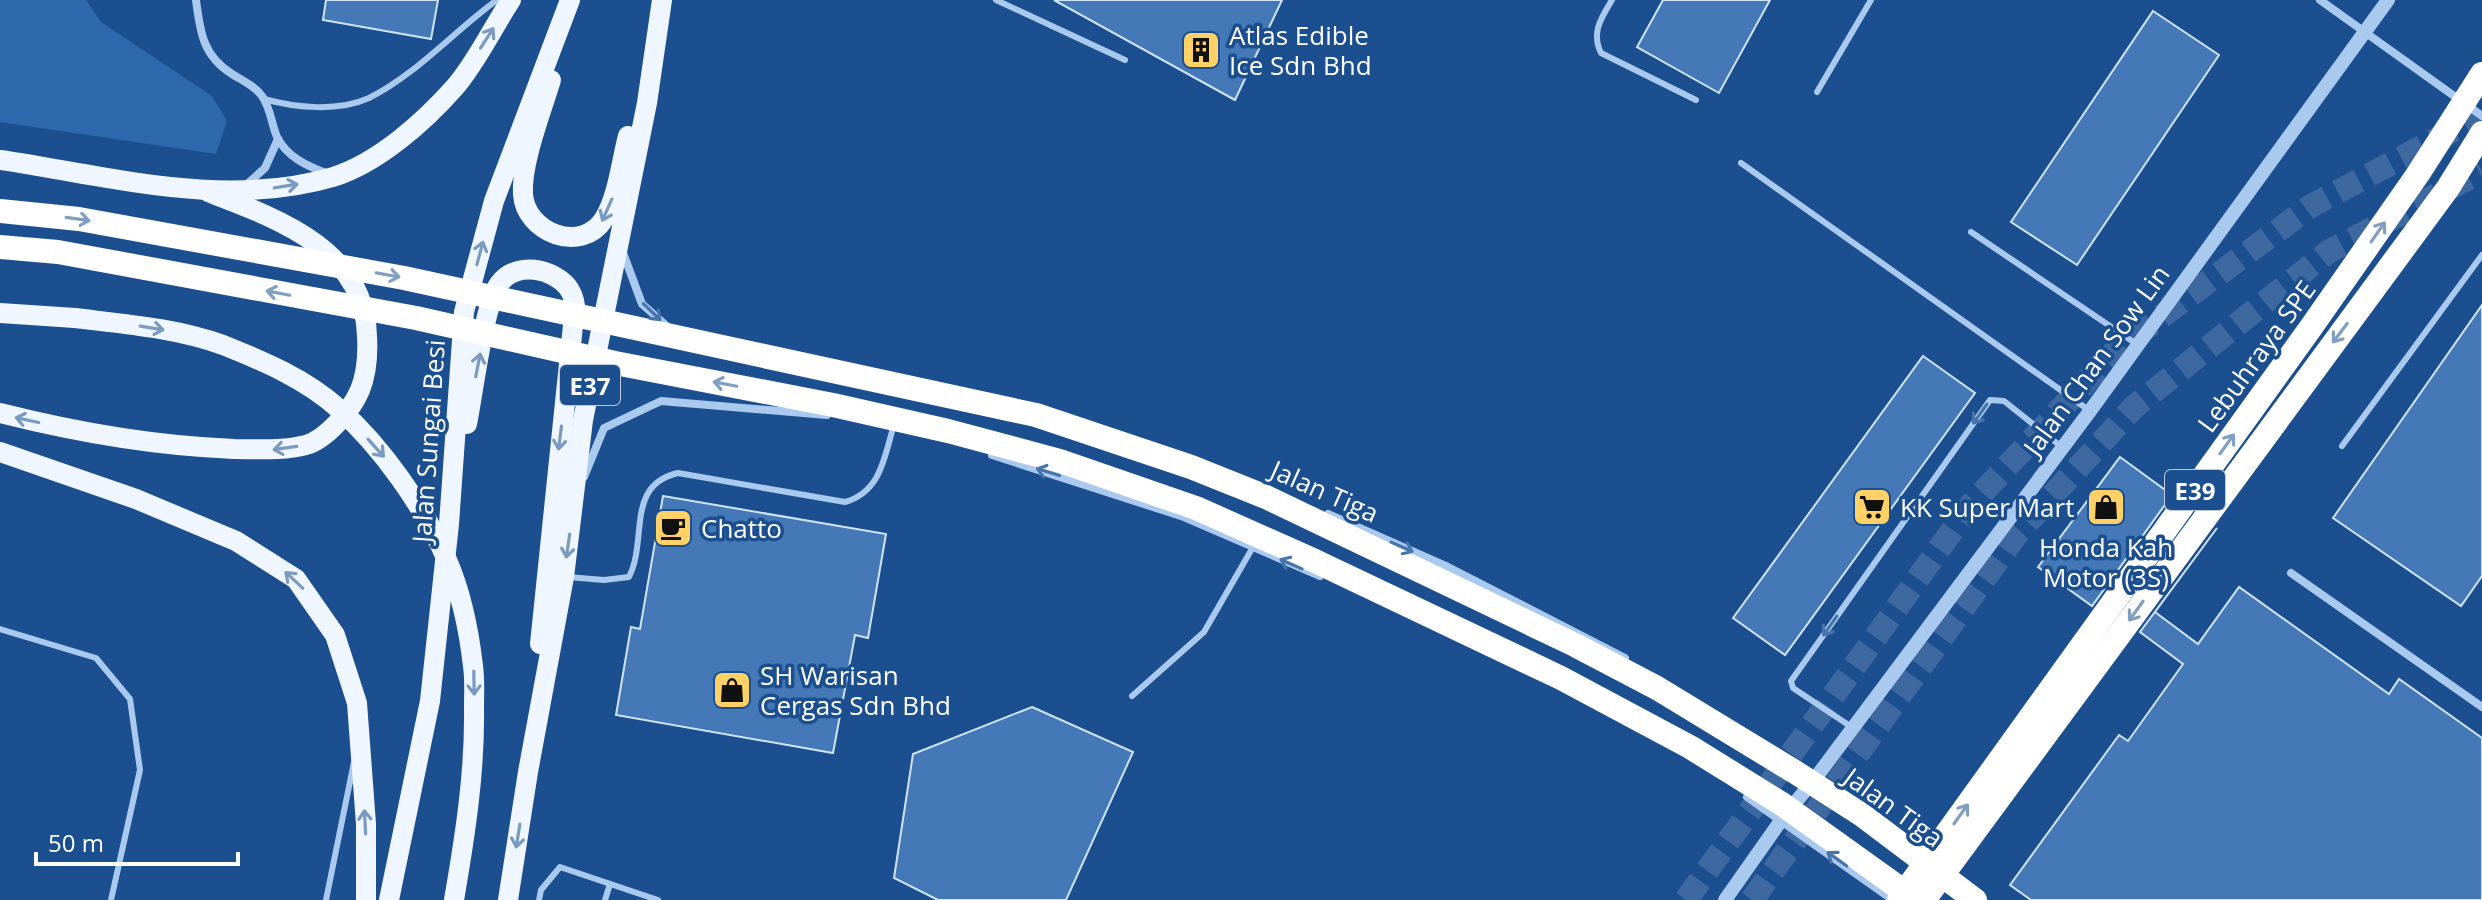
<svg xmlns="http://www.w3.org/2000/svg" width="2482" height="900" font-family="'Open Sans',sans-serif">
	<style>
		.green { fill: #2e69ad }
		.building { fill: #4478b7; stroke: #cfe3fa; stroke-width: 2 }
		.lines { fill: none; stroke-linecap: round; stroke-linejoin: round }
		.motorway-tunnel { stroke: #3d69a0; stroke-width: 24; stroke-dasharray: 24 12; stroke-linecap: butt }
		.service { stroke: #a9c9ee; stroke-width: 6 }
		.minor { stroke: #a9c9ee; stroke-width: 8 }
		.tertiary { stroke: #a9c9ee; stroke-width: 14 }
		.primary { stroke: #f0f6ff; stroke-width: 20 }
		.primary-bridge { stroke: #f0f6ff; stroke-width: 20 }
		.motorway-bridge { stroke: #fff; stroke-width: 24 }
		.oneway { stroke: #7b9ac1 }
		.oneway2 { stroke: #829ec1 }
		.oneway3 { stroke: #4674ac }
		.labels { text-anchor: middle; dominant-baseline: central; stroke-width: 7; stroke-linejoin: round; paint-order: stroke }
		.shield { fill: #1b4f8f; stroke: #bbcadd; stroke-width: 2 }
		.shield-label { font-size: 24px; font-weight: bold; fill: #fff }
		.poi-label { font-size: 26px; fill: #fff; stroke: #1b4f8f; text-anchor: start }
		.street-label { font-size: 26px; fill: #fff; stroke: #1b4f8f }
	</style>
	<rect width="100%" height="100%" fill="#1b4f8f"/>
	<polygon class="green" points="0,0 86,0 101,22 212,96 227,121 216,154 0,122"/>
	<g class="building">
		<polygon points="326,0 438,0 431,39 323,20"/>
		<polygon points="1054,0 1282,0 1235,100"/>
		<polygon points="1663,0 1770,0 1719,93 1637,47"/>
		<polygon points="2153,11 2219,55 2077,265 2011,222"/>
		<polygon points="2482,305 2482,576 2461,606 2333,518"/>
		<polygon points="1923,356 1975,393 1785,655 1733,618"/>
		<polygon points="2120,457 2172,495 2092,606 2038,567"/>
		<polygon points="663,496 886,534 868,638 855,635 833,753 616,715 631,627 640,629"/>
		<polygon points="2217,528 2155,612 2198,644 2239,587 2389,694 2399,679 2482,738 2482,900 2031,900 2010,885 2119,735 2128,741 2183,664 2140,632"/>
		<polygon points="1032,707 1133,752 1066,900 938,900 894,878 913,754"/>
	</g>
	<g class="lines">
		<g class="motorway-tunnel">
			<polyline points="1686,900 1970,506 2117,349 2311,206 2482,115"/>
			<polyline points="1752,900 2016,535 2134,407 2328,252 2482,171"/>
		</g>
		<g class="service">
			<polyline points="996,0 1125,60"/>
			<path d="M 1612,0 C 1601,18 1591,33 1601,53 L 1696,100"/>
			<polyline points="1817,92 1871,0"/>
			<path d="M 264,99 C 296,108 338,112 369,98 C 417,74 454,31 497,0"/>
			<polyline points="1741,163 2090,411"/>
			<polyline points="1971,232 2138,345"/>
			<polyline points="2342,446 2482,255"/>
			<path d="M 568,577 L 604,580 L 629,577 C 648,540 625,485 678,473 L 845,502 C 880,492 884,459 893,428"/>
			<polyline points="0,629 96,658 130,699 140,770 111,900"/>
			<polyline points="1132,696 1204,632 1253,547"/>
			<polyline points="1853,728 1793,688 1791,681 1990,400 2004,401 2063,448"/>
			<polyline points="326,900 354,762"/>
			<polyline points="539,900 541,890 560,867 658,900"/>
			<polyline points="605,900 610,884"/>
		</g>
		<g class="minor">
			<path d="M 196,0 C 200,32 203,56 232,74 C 243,81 255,86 262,96 C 271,109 271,123 277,137 C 287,157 307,166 326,173"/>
			<polyline points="2320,0 2482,116"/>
			<polyline points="245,186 265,168 278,139"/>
			<polyline points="622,250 642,304 670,329"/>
			<polyline points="992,455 1184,517 1320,576"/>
			<polyline points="584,477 604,428 661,401 827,415"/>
			<polyline points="1328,514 1448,567 1625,658"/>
			<polyline points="2291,573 2482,707"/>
			<polyline points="1747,797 1893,900"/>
		</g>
		<polyline class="tertiary" points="1725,900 1782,819 1817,776 2090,411 2388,0"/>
		<g class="primary">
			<path d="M 551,80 C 542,110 521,163 523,194 C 525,232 581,255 604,219 C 618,196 621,162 628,136"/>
			<path d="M 0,160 C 109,176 224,209 333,177 C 378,163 424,122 455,87 C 476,63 493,27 511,0"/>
			<polyline points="0,313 75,318"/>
			<path d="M 0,413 C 75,432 156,446 234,449 C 258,449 283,451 306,445 C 327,439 352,409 360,390 C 367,373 368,354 367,336 C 365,249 276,218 208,192"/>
			<path d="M 467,424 C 473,395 484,304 499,284 C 511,268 532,266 550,274 C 565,281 573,290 575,306 L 540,644"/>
			<polyline points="0,452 136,499 236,541 296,579 335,635 357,703 366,824 366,900"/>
			<polyline points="389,900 430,701 449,524 464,312 494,201 570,0"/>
			<polyline points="508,900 528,772 564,577 583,420 647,103 662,0"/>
		</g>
		<path class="primary-bridge" d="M 75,318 C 124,324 176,328 223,345 C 263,361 306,379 339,409 C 382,447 424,507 447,560 C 461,592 469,631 473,666 C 475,680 474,694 474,708 C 475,773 465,836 454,900"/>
		<g class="motorway-bridge">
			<polyline points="0,211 79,219 404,278 1036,415 1191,467 1266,497 1575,645 1657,688 1795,772 1862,815 1975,900"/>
			<polyline points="0,247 58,252 416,318 615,363 833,405 948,431 1060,461 1196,508 1315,561 1561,678 1690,747 1782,804 1916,900"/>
			<polyline points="1899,900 2312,326 2418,174 2482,74"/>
			<polyline points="1924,900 2448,188 2482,133"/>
		</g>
	</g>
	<defs><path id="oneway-shaft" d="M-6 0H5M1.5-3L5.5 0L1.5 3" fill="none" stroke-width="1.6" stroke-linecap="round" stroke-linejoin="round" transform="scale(2)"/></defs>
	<g class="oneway">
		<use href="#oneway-shaft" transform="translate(487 38) rotate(-57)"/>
		<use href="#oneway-shaft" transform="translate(286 186) rotate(-9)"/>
		<use href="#oneway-shaft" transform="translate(607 210) rotate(114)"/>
		<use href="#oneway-shaft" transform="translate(480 253) rotate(-75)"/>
		<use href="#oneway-shaft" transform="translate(152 328) rotate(9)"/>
		<use href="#oneway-shaft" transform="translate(478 365) rotate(-79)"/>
		<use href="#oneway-shaft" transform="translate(27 420) rotate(-168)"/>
		<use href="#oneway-shaft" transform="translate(560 438) rotate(97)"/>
		<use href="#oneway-shaft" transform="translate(285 448) rotate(172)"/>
		<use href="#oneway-shaft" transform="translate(376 448) rotate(48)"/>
		<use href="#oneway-shaft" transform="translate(568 546) rotate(98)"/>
		<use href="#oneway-shaft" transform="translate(294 580) rotate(-137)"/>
		<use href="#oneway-shaft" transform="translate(474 683) rotate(89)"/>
		<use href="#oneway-shaft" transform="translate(365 822) rotate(-93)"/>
		<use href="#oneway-shaft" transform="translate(518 836) rotate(99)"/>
	</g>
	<g class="oneway2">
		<use href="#oneway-shaft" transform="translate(78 219) rotate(8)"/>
		<use href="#oneway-shaft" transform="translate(2378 232) rotate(-55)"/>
		<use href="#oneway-shaft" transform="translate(388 275) rotate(10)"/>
		<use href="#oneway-shaft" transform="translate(278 293) rotate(-169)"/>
		<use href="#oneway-shaft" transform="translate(2340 333) rotate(127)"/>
		<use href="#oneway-shaft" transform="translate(725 384) rotate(-169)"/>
		<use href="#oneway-shaft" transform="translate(2227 444) rotate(-54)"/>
		<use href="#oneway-shaft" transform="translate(2136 611) rotate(126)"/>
		<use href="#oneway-shaft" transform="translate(1961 814) rotate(-54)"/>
	</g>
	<g class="oneway3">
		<use href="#oneway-shaft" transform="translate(652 312) rotate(44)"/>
		<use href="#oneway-shaft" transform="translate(1980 414) rotate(125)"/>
		<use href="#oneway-shaft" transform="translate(1048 472) rotate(-163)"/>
		<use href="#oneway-shaft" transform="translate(1402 547) rotate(24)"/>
		<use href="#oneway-shaft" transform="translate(1291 564) rotate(-156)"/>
		<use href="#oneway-shaft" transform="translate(1830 626) rotate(125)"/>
		<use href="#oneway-shaft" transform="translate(1837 859) rotate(-144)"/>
	</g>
	<defs>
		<symbol id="building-square" viewBox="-11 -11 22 22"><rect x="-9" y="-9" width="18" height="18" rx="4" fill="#ffd166" stroke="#1b4f8f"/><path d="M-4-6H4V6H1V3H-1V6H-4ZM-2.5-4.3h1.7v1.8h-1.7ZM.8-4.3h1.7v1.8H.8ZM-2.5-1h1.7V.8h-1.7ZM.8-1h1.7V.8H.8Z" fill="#111"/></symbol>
		<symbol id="supermarket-square" viewBox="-11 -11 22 22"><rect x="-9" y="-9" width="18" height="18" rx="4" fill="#ffd166" stroke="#1b4f8f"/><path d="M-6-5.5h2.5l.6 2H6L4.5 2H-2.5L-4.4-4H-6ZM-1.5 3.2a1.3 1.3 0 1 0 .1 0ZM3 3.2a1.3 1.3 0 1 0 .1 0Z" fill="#111"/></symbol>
		<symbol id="shop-square" viewBox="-11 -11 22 22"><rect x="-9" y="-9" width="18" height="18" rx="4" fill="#ffd166" stroke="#1b4f8f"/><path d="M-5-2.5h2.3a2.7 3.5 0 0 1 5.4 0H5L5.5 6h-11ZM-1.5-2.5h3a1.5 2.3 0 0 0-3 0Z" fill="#111"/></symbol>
		<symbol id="cafe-square" viewBox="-11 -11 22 22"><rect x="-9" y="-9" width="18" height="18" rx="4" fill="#ffd166" stroke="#1b4f8f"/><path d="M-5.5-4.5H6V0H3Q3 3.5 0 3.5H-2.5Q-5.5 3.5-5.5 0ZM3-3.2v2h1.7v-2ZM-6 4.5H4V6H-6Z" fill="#111"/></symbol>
	</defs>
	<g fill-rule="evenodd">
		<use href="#building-square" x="1179" y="28" width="44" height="44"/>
		<use href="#supermarket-square" x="1850" y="485" width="44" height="44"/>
		<use href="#shop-square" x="2084" y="485" width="44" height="44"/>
		<use href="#cafe-square" x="651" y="506" width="44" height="44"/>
		<use href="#shop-square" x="710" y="668" width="44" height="44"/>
	</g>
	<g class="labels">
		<g class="shield">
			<rect x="560" y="365" width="60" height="40" rx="6"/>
			<rect x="2165" y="470" width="60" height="40" rx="6"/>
		</g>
		<g class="shield-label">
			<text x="590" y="385">E37</text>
			<text x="2195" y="490">E39</text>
		</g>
		<g class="poi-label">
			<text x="1229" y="35">Atlas Edible<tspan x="1229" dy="30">Ice Sdn Bhd</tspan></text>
			<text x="1900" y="507">KK Super Mart</text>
			<text x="701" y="528">Chatto</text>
			<text x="2106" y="547" text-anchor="middle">Honda Kah<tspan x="2106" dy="30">Motor (3S)</tspan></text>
			<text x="760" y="675">SH Warisan<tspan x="760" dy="30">Cergas Sdn Bhd</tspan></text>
		</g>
		<g class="street-label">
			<text transform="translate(2256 356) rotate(-54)">Lebuhraya SPE</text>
			<text transform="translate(2096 360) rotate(-54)">Jalan Chan Sow Lin</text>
			<text transform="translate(428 441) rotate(-86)">Jalan Sungai Besi</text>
			<text transform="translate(1325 491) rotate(24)">Jalan Tiga</text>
			<text transform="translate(1894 807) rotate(36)">Jalan Tiga</text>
		</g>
	</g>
	<path d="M36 852v12h202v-12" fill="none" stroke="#ffffff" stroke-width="4"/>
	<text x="48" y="852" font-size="24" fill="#ffffff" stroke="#1b4f8f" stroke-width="6" paint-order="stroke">50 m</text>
</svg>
